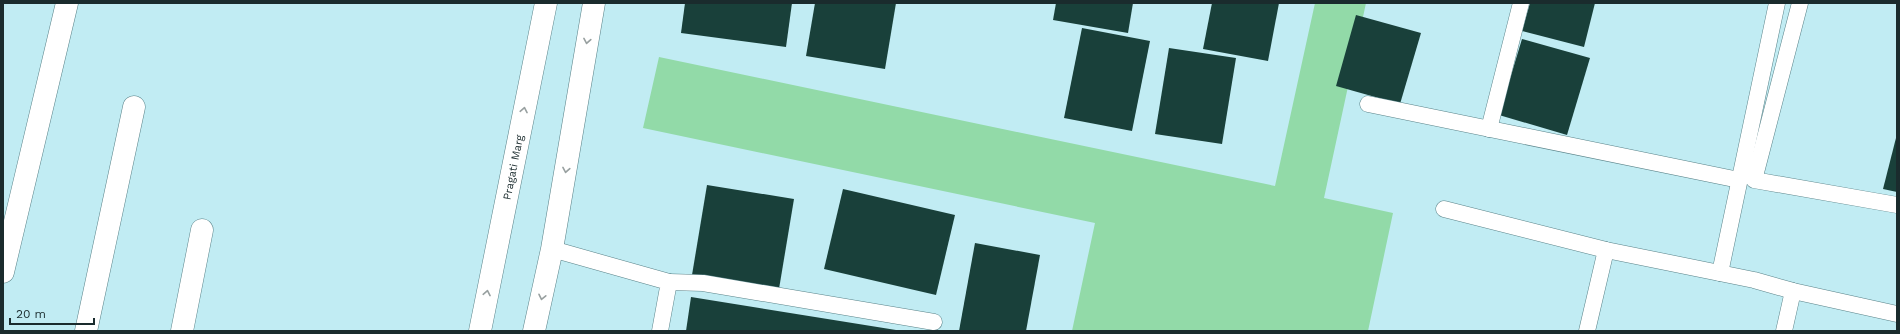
<svg xmlns="http://www.w3.org/2000/svg" width="1900" height="334" font-family="'Work Sans',sans-serif">
	<style>
		.green { fill: #92daa8 }
		.building { fill: #19403a }
		.lines { fill: none; stroke-linecap: round; stroke-linejoin: round }
		.service-casing { stroke: #5a8389; stroke-width: 17 }
		.minor-casing { stroke: #5a8389; stroke-width: 23 }
		.secondary-casing { stroke: #5a8389; stroke-width: 23 }
		.service { stroke: #fff; stroke-width: 16 }
		.minor { stroke: #fff; stroke-width: 22 }
		.secondary { stroke: #fff; stroke-width: 22 }
		.oneway { stroke: #98a0a0 }
		.labels { text-anchor: middle; dominant-baseline: central; stroke-width: 4; stroke-linejoin: round; paint-order: stroke }
		.street-label { font-size: 11px; fill: #1a2b2d; stroke: #c1ecf3 }
	</style>
	<rect width="100%" height="100%" fill="#c1ecf3"/>
	<polygon class="green" points="1315,3 1366,3 1324,198 1393,213 1368,331 1072,331 1095,223 643,128 659,57 1275,186"/>
	<g class="building">
		<polygon points="685,3 792,3 786,47 681,33"/>
		<polygon points="815,3 896,3 885,69 806,56"/>
		<polygon points="1056,3 1133,3 1128,33 1053,20"/>
		<polygon points="1212,3 1279,3 1268,61 1203,49"/>
		<polygon points="1530,3 1595,3 1584,47 1522,31"/>
		<polygon points="1356,15 1421,33 1400,104 1336,86"/>
		<polygon points="1082,28 1150,41 1132,131 1064,118"/>
		<polygon points="1522,39 1590,58 1567,135 1499,115"/>
		<polygon points="1169,48 1236,58 1222,144 1155,134"/>
		<polygon points="1897,134 1897,192 1883,189"/>
		<polygon points="707,185 794,199 779,289 692,275"/>
		<polygon points="843,189 955,215 936,295 824,269"/>
		<polygon points="975,243 1040,255 1026,331 959,331"/>
		<polygon points="691,297 896,330 896,331 686,331"/>
	</g>
	<g class="lines">
		<defs>
			<g id="service">
				<polyline points="1800,3 1754,180 1897,205"/>
				<polyline points="1368,104 1739,180"/>
				<polyline points="1489,129 1521,3"/>
				<polyline points="1444,209 1606,250 1754,280 1793,291 1897,314"/>
				<polyline points="552,249 669,282 660,331"/>
				<polyline points="1720,273 1777,3"/>
				<polyline points="669,282 703,283 934,322"/>
				<polyline points="1587,331 1606,250"/>
				<polyline points="1784,331 1793,291"/>
			</g>
			<g id="minor">
				<polyline points="3,272 67,3"/>
				<polyline points="86,331 134,107"/>
				<polyline points="182,331 202,230"/>
			</g>
			<g id="secondary">
				<path id="s1" d="M 480,331 L 546,3"/>
				<polyline points="534,331 552,249 594,3"/>
			</g>
		</defs>
		<use href="#service" class="service-casing"/>
		<use href="#minor" class="minor-casing"/>
		<use href="#secondary" class="secondary-casing"/>
		<use href="#service" class="service"/>
		<use href="#minor" class="minor"/>
		<use href="#secondary" class="secondary"/>
	</g>
	<defs><path id="oneway-chevron" d="M-2-3.5L2.5 0L-2 3.5" fill="none" stroke-width="1.6" stroke-linecap="round" stroke-linejoin="round"/></defs>
	<g class="oneway">
		<use href="#oneway-chevron" transform="translate(587 41) rotate(100)"/>
		<use href="#oneway-chevron" transform="translate(524 110) rotate(-79)"/>
		<use href="#oneway-chevron" transform="translate(566 170) rotate(100)"/>
		<use href="#oneway-chevron" transform="translate(487 293) rotate(-79)"/>
		<use href="#oneway-chevron" transform="translate(542 297) rotate(102)"/>
	</g>
	<g class="labels">
		<g class="street-label">
			<text stroke="none"><textPath href="#s1" startOffset="167">Pragati Marg</textPath></text>
		</g>
	</g>
	<rect width="1900" height="334" fill="none" stroke="#1a2b2d" stroke-width="8"/>
	<path d="M10 318v6h84v-6" fill="none" stroke="#1a2b2d" stroke-width="2"/>
	<text x="16" y="318" font-size="12" fill="#1a2b2d" stroke="#c1ecf3" stroke-width="3" paint-order="stroke">20 m</text>
</svg>
